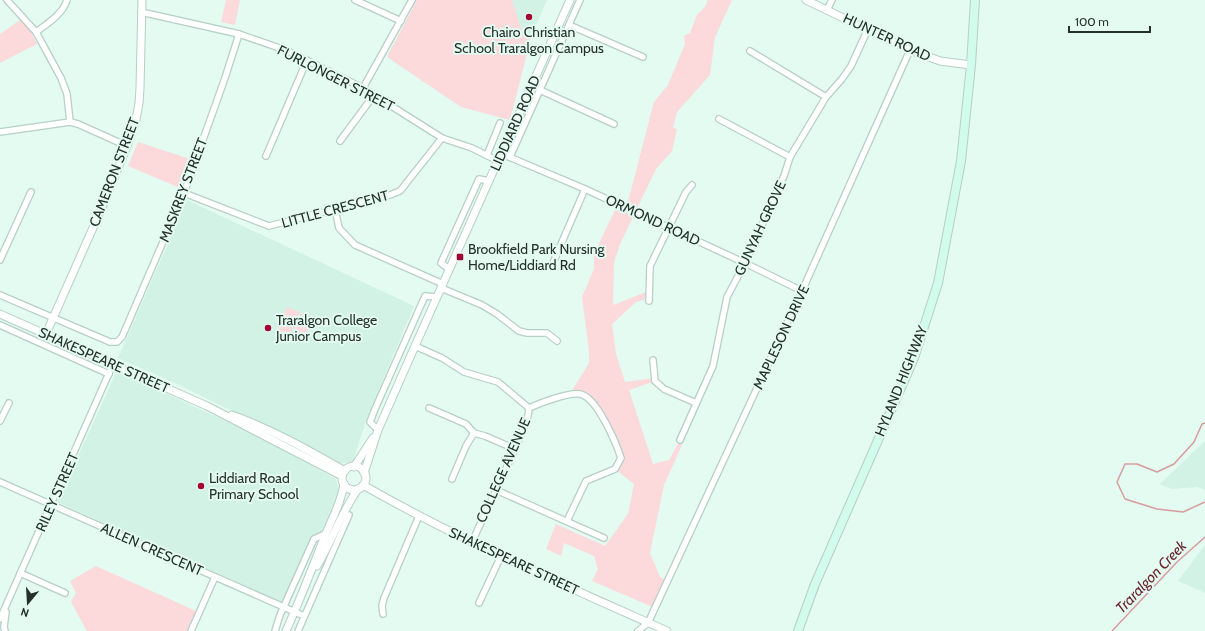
<svg xmlns="http://www.w3.org/2000/svg" width="1205" height="631" font-family="Cabin,sans-serif">
	<style>
		.built { fill: #d1f2e4 }
		.green { fill: #fcd9da }
		.lines { fill: none; stroke-linecap: round; stroke-linejoin: round }
		.stream { stroke: #d89c9e; stroke-width: 1.5 }
		.minor-casing { stroke: #b7cfc5; stroke-width: 8 }
		.tertiary-casing { stroke: #b7cfc5; stroke-width: 9 }
		.secondary-casing { stroke: #b7cfc5; stroke-width: 10 }
		.minor { stroke: #fff; stroke-width: 5.5 }
		.tertiary { stroke: #fff; stroke-width: 7 }
		.secondary { stroke: #d0fbed; stroke-width: 8 }
		.poi-dot { fill: #a30533; stroke: #e3fbf1; stroke-width: 1.5 }
		.labels { text-anchor: middle; dominant-baseline: central; stroke-width: 4; stroke-linejoin: round; paint-order: stroke }
		.poi-label { font-size: 14px; fill: #252f2b; stroke: #e3fbf1; text-anchor: start }
		.street-label { font-size: 14px; fill: #252f2b; stroke: #e3fbf1 }
		.water-label { font-size: 15px; font-style: italic; fill: #681f29; stroke: #e3fbf1 }
	</style>
	<rect width="100%" height="100%" fill="#e3fbf1"/>
	<g class="built">
		<polygon points="512,0 547,0 532,34 523,34"/>
		<polygon points="187,200 414,306 367,418 353,461 340,464 179,385 118,358"/>
		<polygon points="117,371 256,435 336,479 340,494 323,532 311,536 282,603 57,502"/>
		<polygon points="1205,441 1205,490 1197,487 1172,489 1160,484"/>
		<polygon points="1205,545 1205,593 1178,581"/>
	</g>
	<g class="green">
		<polygon points="226,0 240,0 235,25 221,22"/>
		<polygon points="417,0 512,0 523,34 532,34 510,120 461,107 387,57"/>
		<polygon points="708,0 732,0 715,37 710,75 677,112 673,128 677,129 672,151 656,169 620,244 614,262 613,305 649,291 649,298 636,302 612,324 616,354 625,382 654,378 655,381 629,390 653,464 669,460 680,440 682,445 664,485 650,553 660,577 668,581 655,608 592,581 598,569 594,556 564,543 561,556 546,549 556,524 605,546 628,514 634,484 615,469 620,463 617,445 591,402 581,395 570,394 589,363 589,350 582,297 594,269 594,254 618,204 624,207 629,198 654,102 668,85 685,44 684,36 690,33 697,15 705,7"/>
		<polygon points="20,20 30,30 37,44 0,63 0,34"/>
		<polygon points="138,142 190,159 180,188 128,166"/>
		<polygon points="287,307 299,312 290,335 278,330"/>
		<polygon points="301,313 313,318 303,341 291,336"/>
		<polygon points="96,566 196,611 187,631 87,631 71,602 76,593 70,581"/>
	</g>
	<g class="lines">
		<g class="stream">
			<polyline points="1205,423 1202,424 1194,442 1174,464 1157,472 1137,464 1125,464 1117,482 1125,499 1157,509 1183,512 1205,502"/>
			<polyline points="1112,631 1177,562 1205,537"/>
		</g>
		<defs>
			<g id="minor">
				<polyline points="7,0 36,32 61,78 67,94 70,122"/>
				<polyline points="355,0 401,21"/>
				<polyline points="827,10 832,0"/>
				<polyline points="141,12 239,34 288,51 363,88 442,138 472,148 498,161"/>
				<polyline points="569,25 643,57"/>
				<path d="M 36,32 C 47,24 63,14 67,0"/>
				<polyline points="750,51 826,97"/>
				<polyline points="363,88 412,0"/>
				<polyline points="540,90 614,124"/>
				<polyline points="719,119 790,157"/>
				<polyline points="0,132 70,122 78,124 127,146"/>
				<polyline points="340,141 374,95"/>
				<polyline points="502,154 585,189 745,263 802,291"/>
				<polyline points="487,155 500,123"/>
				<polyline points="266,156 307,60"/>
				<polyline points="510,157 580,0"/>
				<polyline points="184,193 269,226 390,195 400,191 442,138"/>
				<polyline points="335,209 339,228 355,245 443,284"/>
				<polyline points="0,260 31,192"/>
				<polyline points="552,265 585,189"/>
				<polyline points="449,269 441,263 479,179 489,181"/>
				<polyline points="441,288 482,305 497,314 519,331 527,333 547,333 557,341"/>
				<polyline points="0,295 110,342 117,342 122,337 184,193 225,78 239,34"/>
				<polyline points="649,301 650,266 686,192 692,185"/>
				<polyline points="0,325 109,374"/>
				<polyline points="415,346 442,358 464,372 498,382 529,408 528,416 517,445 472,542"/>
				<polyline points="653,360 655,381 664,389 696,403"/>
				<polyline points="429,408 466,424 474,433 485,436 515,449"/>
				<path d="M 529,408 C 540,403 569,392 580,394 C 597,397 616,443 621,458 L 615,469 L 586,481 L 567,521"/>
				<polyline points="0,421 9,403"/>
				<polyline points="378,430 370,422 375,409 425,296 437,297"/>
				<polyline points="680,440 713,366 727,297 745,263 784,176 790,157 826,97 842,79 851,66 868,29"/>
				<polyline points="452,479 466,446 474,433"/>
				<polyline points="0,482 304,616"/>
				<polyline points="496,490 604,538"/>
				<polyline points="20,573 65,593"/>
				<polyline points="479,603 501,556"/>
				<polyline points="383,614 382,606 384,598 419,516"/>
				<polyline points="0,619 113,364"/>
				<polyline points="5,631 4,627 6,612"/>
				<polyline points="191,631 215,577"/>
				<polyline points="275,631 280,615 314,539 325,534"/>
				<polyline points="298,631 349,515"/>
				<polyline points="638,631 648,623 802,291 910,50"/>
			</g>
			<g id="tertiary">
				<polyline points="806,0 910,50 940,61 971,65"/>
				<polyline points="0,314 207,406 342,476"/>
				<polyline points="46,334 100,212 127,146 136,120 139,103 140,88 142,0"/>
				<path d="M 232,415 C 271,429 308,450 345,471"/>
				<circle cx="354" cy="478" r="12"/>
				<polyline points="354,467 373,438"/>
				<polyline points="364,473 378,430 415,346 570,0"/>
				<path d="M 363,485 C 461,541 564,585 667,631"/>
				<path d="M 317,566 C 332,541 341,513 358,489"/>
				<path d="M 286,631 C 300,600 312,568 325,536 C 332,518 341,504 344,484"/>
			</g>
			<polyline id="secondary" points="798,631 815,584 914,358 938,283 961,161 971,65 975,0"/>
		</defs>
		<use href="#minor" class="minor-casing"/>
		<use href="#tertiary" class="tertiary-casing"/>
		<use href="#secondary" class="secondary-casing"/>
		<use href="#minor" class="minor"/>
		<use href="#tertiary" class="tertiary"/>
		<use href="#secondary" class="secondary"/>
	</g>
	<g class="poi-dot">
		<circle cx="529" cy="17" r="4"/>
		<rect x="456" y="253" width="8" height="8" rx="2"/>
		<circle cx="268" cy="328" r="4"/>
		<circle cx="201" cy="486" r="4"/>
	</g>
	<g class="labels">
		<g class="poi-label">
			<text x="529" y="32" text-anchor="middle">Chairo Christian<tspan x="529" dy="16">School Traralgon Campus</tspan></text>
			<text x="468" y="249">Brookfield Park Nursing<tspan x="468" dy="16">Home/Liddiard Rd</tspan></text>
			<text x="276" y="320">Traralgon College<tspan x="276" dy="16">Junior Campus</tspan></text>
			<text x="209" y="478">Liddiard Road<tspan x="209" dy="16">Primary School</tspan></text>
		</g>
		<g class="street-label">
			<text transform="translate(887 37) rotate(25)">HUNTER ROAD</text>
			<text transform="translate(336 78) rotate(27)">FURLONGER STREET</text>
			<text transform="translate(515 123) rotate(-66)">LIDDIARD ROAD</text>
			<text transform="translate(114 172) rotate(-69)">CAMERON STREET</text>
			<text transform="translate(183 190) rotate(-69)">MASKREY STREET</text>
			<text transform="translate(335 209) rotate(-15)">LITTLE CRESCENT</text>
			<text transform="translate(653 220) rotate(25)">ORMOND ROAD</text>
			<text transform="translate(760 228) rotate(-65)">GUNYAH GROVE</text>
			<text transform="translate(781 337) rotate(-65)">MAPLESON DRIVE</text>
			<text transform="translate(104 360) rotate(24)">SHAKESPEARE STREET</text>
			<text transform="translate(901 381) rotate(-68)">HYLAND HIGHWAY</text>
			<text transform="translate(503 470) rotate(-66)">COLLEGE AVENUE</text>
			<text transform="translate(57 492) rotate(-66)">RILEY STREET</text>
			<text transform="translate(152 549) rotate(24)">ALLEN CRESCENT</text>
			<text transform="translate(514 561) rotate(25)">SHAKESPEARE STREET</text>
		</g>
		<g class="water-label">
			<text transform="translate(1151 577) rotate(-46)">Traralgon Creek</text>
		</g>
	</g>
	<g transform="translate(28 603) rotate(198)" stroke="#e3fbf1" stroke-width="3" paint-order="stroke">
	<path d="M0-3L7 15L0 10L-7 15Z" fill="#252f2b"/>
	<text y="-6" font-size="11" font-weight="bold" text-anchor="middle" fill="#252f2b">N</text>
	</g>
	<path d="M1069 26v6h81v-6" fill="none" stroke="#252f2b" stroke-width="2"/>
	<text x="1075" y="26" font-size="12" fill="#252f2b" stroke="#e3fbf1" stroke-width="3" paint-order="stroke">100 m</text>
</svg>
